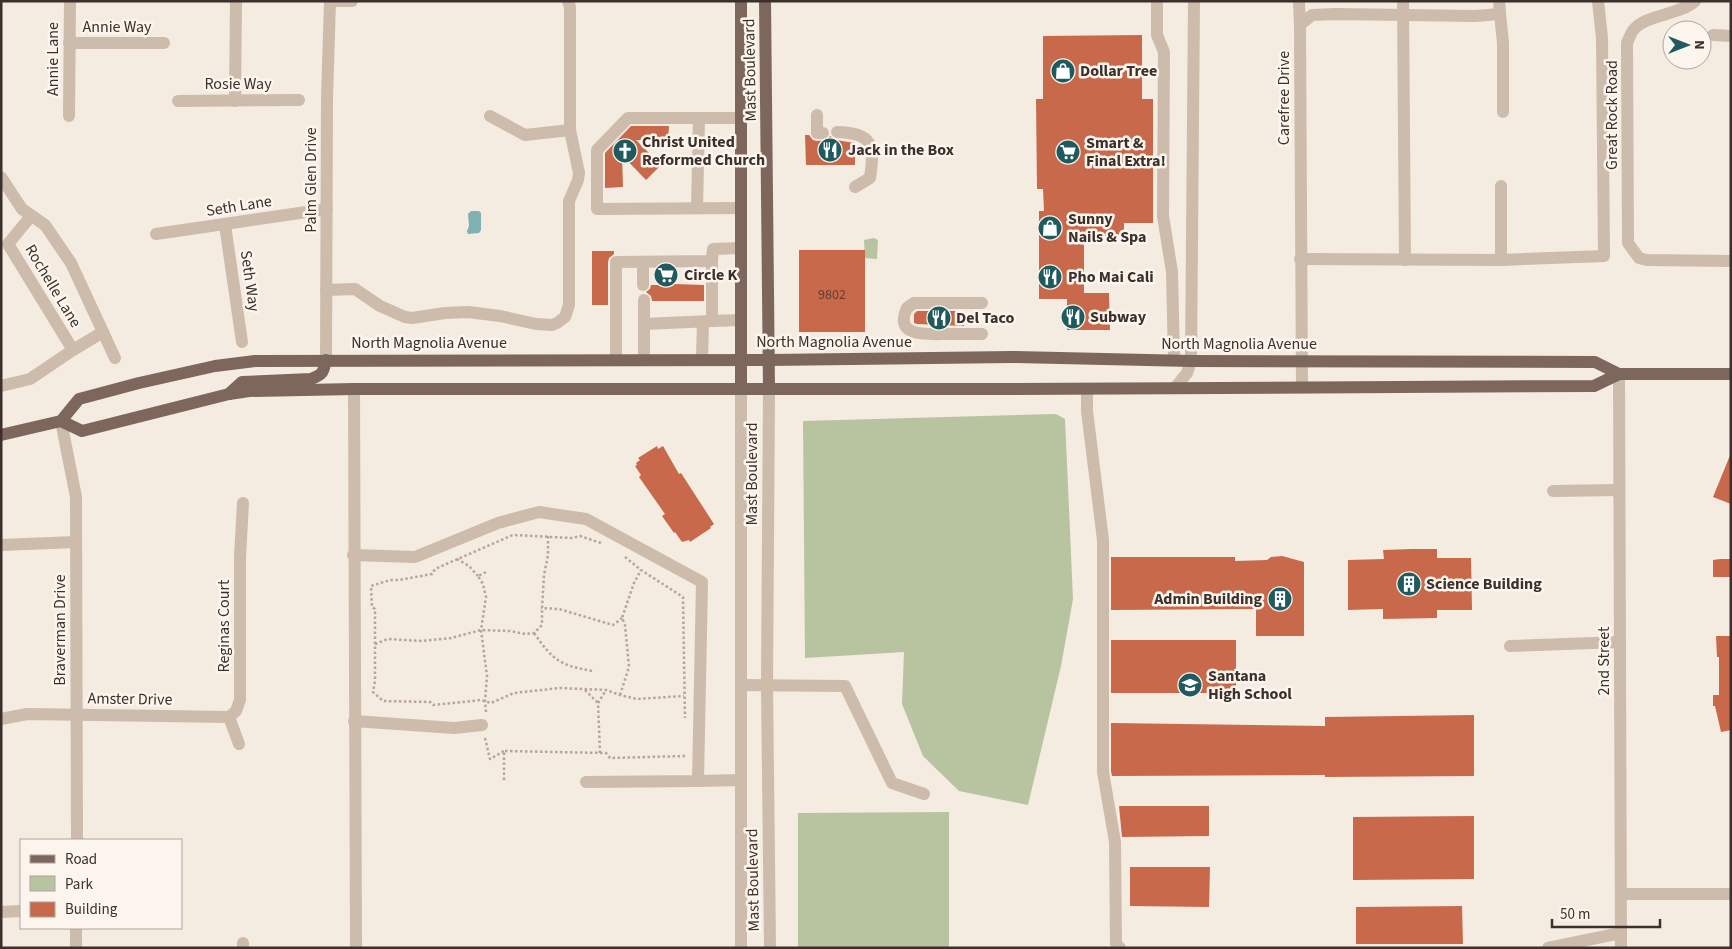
<svg xmlns="http://www.w3.org/2000/svg" width="1732" height="949" font-family="'Source Sans 3',sans-serif">
	<style>
		.green { fill: #b8c4a0 }
		.water { fill: #7fb0b2 }
		.building { fill: #c8694b }
		.lines { fill: none; stroke-linecap: round; stroke-linejoin: round }
		.path { stroke: #b9a596; stroke-width: 2.5; stroke-dasharray: 2.5 2.5; stroke-linecap: butt }
		.minor { stroke: #cdbbac; stroke-width: 12 }
		.major { stroke: #7d675c; stroke-width: 12 }
		.labels { text-anchor: middle; dominant-baseline: central; stroke-width: 5; stroke-linejoin: round; paint-order: stroke }
		.number-label { font-size: 14px; fill: #5e3e33 }
		.street-label { font-size: 16px; fill: #3b302b; stroke: #fbf5ee }
		.poi-label { font-size: 16px; font-weight: bold; fill: #3b302b; stroke: #fbf5ee; text-anchor: start }
	</style>
	<rect width="100%" height="100%" fill="#f4ebe1"/>
	<g class="green">
		<polygon points="874,238 878,240 877,259 865,258 864,240"/>
		<polygon points="1056,414 1065,419 1073,599 1061,666 1028,805 959,791 923,756 902,704 904,652 805,658 803,421"/>
		<polygon points="949,812 949,948 798,948 798,813"/>
	</g>
	<polygon class="water" points="471,211 479,211 481,213 481,230 479,233 468,234 467,231 469,226 468,214"/>
	<g class="building">
		<polygon points="1142,35 1142,99 1153,99 1153,223 1124,223 1124,236 1084,236 1084,293 1109,293 1110,330 1067,330 1067,299 1039,299 1039,211 1044,211 1043,189 1037,189 1036,99 1043,99 1043,36"/>
		<polygon points="631,126 669,126 668,141 636,140 661,165 646,180 622,155 623,187 605,188 605,153"/>
		<polygon points="805,135 809,135 813,140 817,141 827,140 830,136 836,140 855,143 855,165 806,165"/>
		<rect x="799" y="250" width="66" height="82"/>
		<polygon points="592,251 614,251 614,254 609,258 608,262 608,305 592,305"/>
		<polygon points="658,270 674,270 674,284 704,285 704,301 652,301 651,296 646,292 650,289 651,285 658,285"/>
		<polygon points="917,311 964,311 964,326 917,324 914,323 914,314"/>
		<polygon points="657,446 658,449 663,446 679,474 681,473 714,524 710,527 711,528 690,542 689,540 682,542 675,532 674,533 662,516 665,514 639,477 641,475 635,466 637,465 636,463 640,460 638,458"/>
		<polygon points="1731,453 1731,504 1713,497"/>
		<polygon points="1412,549 1437,549 1437,558 1471,558 1472,610 1437,610 1437,618 1383,619 1383,609 1348,610 1348,560 1384,559 1383,550"/>
		<polygon points="1282,556 1304,562 1304,636 1256,636 1256,609 1111,610 1111,557 1235,557 1235,561 1267,560 1271,557"/>
		<polygon points="1720,559 1731,559 1731,577 1713,577 1713,560"/>
		<polygon points="1716,636 1731,636 1731,730 1721,732 1715,706 1713,706 1713,695 1719,695 1719,657 1717,657"/>
		<rect x="1111" y="640" width="125" height="53"/>
		<polygon points="1474,715 1474,776 1325,777 1325,775 1112,776 1111,771 1111,723 1325,726 1325,717"/>
		<polygon points="1119,806 1209,806 1209,836 1122,837"/>
		<polygon points="1474,816 1474,879 1353,880 1353,817"/>
		<polygon points="1130,867 1210,867 1209,907 1130,906"/>
		<polygon points="1462,906 1463,944 1356,944 1356,907"/>
	</g>
	<g class="lines">
		<g class="path">
			<polyline points="548,536 548,555 544,575 542,608 559,609 613,625 622,618"/>
			<polyline points="601,543 580,536 572,538 513,535 435,569 432,574 399,580 390,580 371,586 372,607 375,609 375,681 373,692 383,701 430,702 433,705 481,700 491,703 514,693 560,688 606,690 620,695 637,699 684,696"/>
			<polyline points="625,557 641,570 683,597 685,718"/>
			<polyline points="457,559 469,566 478,576"/>
			<path d="M 534,633 C 553,660 559,665 592,671"/>
			<polyline points="375,644 388,639 422,641 451,638 481,630 510,631 525,634 534,633 542,625 542,608"/>
			<polyline points="585,690 598,703"/>
			<polyline points="620,695 629,667 625,625 622,618 634,583 641,570"/>
			<polyline points="486,712 485,701 487,676 481,630 486,597 483,584 478,576 488,571"/>
			<polyline points="485,738 490,759 504,751"/>
			<polyline points="600,753 598,703 606,690"/>
			<polyline points="504,780 504,751 606,753 610,758 685,756"/>
		</g>
		<g class="minor">
			<polyline points="330,1 352,1"/>
			<polyline points="1157,1 1157,35 1164,52 1163,216 1172,272 1174,360"/>
			<polyline points="1299,1 1300,25"/>
			<polyline points="1403,1 1405,260"/>
			<path d="M 1695,1 C 1679,16 1643,14 1632,32 C 1630,35 1629,39 1627,43 L 1628,243 L 1639,258 L 1647,260 L 1731,261"/>
			<polyline points="1500,14 1503,43 1503,112"/>
			<polyline points="1713,35 1731,36"/>
			<polyline points="69,43 164,43"/>
			<polyline points="178,101 299,100"/>
			<polyline points="235,101 236,1"/>
			<polyline points="817,115 817,133 823,133"/>
			<polyline points="69,116 70,1"/>
			<polyline points="490,116 525,135 570,130"/>
			<polyline points="741,118 628,118 597,150 597,209 741,208"/>
			<path d="M 837,132 C 873,133 875,145 870,178 L 855,187"/>
			<polyline points="1,177 22,209 45,225 71,263 115,358"/>
			<polyline points="697,208 699,118"/>
			<polyline points="31,216 8,244 73,350"/>
			<polyline points="225,225 242,342"/>
			<polyline points="156,234 327,209"/>
			<polyline points="1300,259 1501,260 1604,256 1602,38 1598,1"/>
			<polyline points="1501,260 1501,186"/>
			<polyline points="712,261 712,321 741,320"/>
			<polyline points="643,262 643,285"/>
			<polyline points="326,290 355,289 380,306 405,317 412,318 445,313 468,312 500,316 536,324 552,325 557,323 565,317 569,305 569,201 578,180 579,173 570,130 570,7 568,1"/>
			<polyline points="644,300 644,324"/>
			<path d="M 982,303 L 914,303 L 907,308 C 893,338 928,334 947,334 C 959,334 970,334 982,334"/>
			<polyline points="616,359 616,262 712,261 713,249 741,248"/>
			<polyline points="644,359 644,324 712,321"/>
			<polyline points="702,359 703,322"/>
			<polyline points="326,360 327,99 330,1"/>
			<polyline points="1619,374 1621,948"/>
			<polyline points="1,386 30,379 73,350 103,332"/>
			<polyline points="1302,387 1300,25 1312,15 1335,14 1475,16 1500,14 1499,1"/>
			<polyline points="1175,388 1187,373 1191,361 1194,1"/>
			<polyline points="354,389 356,948"/>
			<polyline points="741,389 741,948"/>
			<polyline points="769,389 767,685 770,948"/>
			<polyline points="1087,389 1087,411 1103,540 1103,772 1115,842 1116,944 1120,948"/>
			<polyline points="61,421 76,497 77,840"/>
			<polyline points="1553,491 1619,490"/>
			<polyline points="1,545 76,542"/>
			<polyline points="353,555 415,557 498,523 539,512 586,519 702,582 698,781 586,782"/>
			<polyline points="1510,646 1620,642"/>
			<polyline points="741,685 845,686 892,783 924,794"/>
			<polyline points="229,717 236,711 240,700 240,557 243,503"/>
			<polyline points="229,717 239,744"/>
			<polyline points="1,719 27,714 229,717"/>
			<polyline points="354,721 454,728 482,725"/>
			<polyline points="698,781 741,780"/>
			<polyline points="1621,894 1731,894"/>
			<polyline points="1,912 21,911"/>
			<polyline points="76,928 76,948"/>
			<polyline points="243,948 243,943"/>
			<polyline points="1548,948 1621,933"/>
		</g>
		<g class="major">
			<polyline points="765,1 769,389"/>
			<polyline points="741,389 741,1"/>
			<path d="M 229,394 L 242,382 L 311,379 C 324,374 323,372 326,360"/>
			<polyline points="61,421 82,431 229,394 249,391 354,389 1015,389 1594,386 1619,374 1731,374"/>
			<polyline points="1,435 61,421 79,399 139,383 215,366 255,361 769,360 1013,357 1191,361 1595,362 1619,374"/>
		</g>
	</g>
	<defs>
		<symbol id="shop-disc" viewBox="-11 -11 22 22"><circle r="9.5" fill="#1f5a5e" stroke="#fbf5ee"/><path d="M-5-2.5h2.3a2.7 3.5 0 0 1 5.4 0H5L5.5 6h-11ZM-1.5-2.5h3a1.5 2.3 0 0 0-3 0Z" fill="#fff"/></symbol>
		<symbol id="restaurant-disc" viewBox="-11 -11 22 22"><circle r="9.5" fill="#1f5a5e" stroke="#fbf5ee"/><path d="M-5-6h1v4h1v-4h1v4h1v-4h1v5L-1.5 .5V6h-2V.5L-5-1ZM5-6V6H3V1.5H1.5Q1.5-4 5-6Z" fill="#fff"/></symbol>
		<symbol id="church-disc" viewBox="-11 -11 22 22"><circle r="9.5" fill="#1f5a5e" stroke="#fbf5ee"/><path d="M-1.2-6h2.4v3.5h3.3v2.4h-3.3V6h-2.4V-.1h-3.3v-2.4h3.3Z" fill="#fff"/></symbol>
		<symbol id="supermarket-disc" viewBox="-11 -11 22 22"><circle r="9.5" fill="#1f5a5e" stroke="#fbf5ee"/><path d="M-6-5.5h2.5l.6 2H6L4.5 2H-2.5L-4.4-4H-6ZM-1.5 3.2a1.3 1.3 0 1 0 .1 0ZM3 3.2a1.3 1.3 0 1 0 .1 0Z" fill="#fff"/></symbol>
		<symbol id="building-disc" viewBox="-11 -11 22 22"><circle r="9.5" fill="#1f5a5e" stroke="#fbf5ee"/><path d="M-4-6H4V6H1V3H-1V6H-4ZM-2.5-4.3h1.7v1.8h-1.7ZM.8-4.3h1.7v1.8H.8ZM-2.5-1h1.7V.8h-1.7ZM.8-1h1.7V.8H.8Z" fill="#fff"/></symbol>
		<symbol id="school-disc" viewBox="-11 -11 22 22"><circle r="9.5" fill="#1f5a5e" stroke="#fbf5ee"/><path d="M0-5L7-2L0 1L-7-2ZM-4 1L0 2.5L4 1V4Q0 6-4 4Z" fill="#fff"/></symbol>
	</defs>
	<g fill-rule="evenodd">
		<use href="#shop-disc" x="1049" y="57" width="28" height="28"/>
		<use href="#restaurant-disc" x="816" y="136" width="28" height="28"/>
		<use href="#church-disc" x="611" y="137" width="28" height="28"/>
		<use href="#supermarket-disc" x="1054" y="138" width="28" height="28"/>
		<use href="#shop-disc" x="1036" y="214" width="28" height="28"/>
		<use href="#supermarket-disc" x="652" y="261" width="28" height="28"/>
		<use href="#restaurant-disc" x="1036" y="263" width="28" height="28"/>
		<use href="#restaurant-disc" x="1059" y="303" width="28" height="28"/>
		<use href="#restaurant-disc" x="925" y="304" width="28" height="28"/>
		<use href="#building-disc" x="1395" y="570" width="28" height="28"/>
		<use href="#building-disc" x="1266" y="585" width="28" height="28"/>
		<use href="#school-disc" x="1176" y="671" width="28" height="28"/>
	</g>
	<g class="labels">
		<g class="number-label">
			<text x="832" y="295">9802</text>
		</g>
		<g class="street-label">
			<text x="117" y="27">Annie Way</text>
			<text transform="translate(53 59) rotate(-90)">Annie Lane</text>
			<text transform="translate(750 70) rotate(-91)">Mast Boulevard</text>
			<text x="238" y="84">Rosie Way</text>
			<text transform="translate(1284 98) rotate(-90)">Carefree Drive</text>
			<text transform="translate(1612 115) rotate(-90)">Great Rock Road</text>
			<text transform="translate(311 180) rotate(-90)">Palm Glen Drive</text>
			<text transform="translate(239 206) rotate(-9)">Seth Lane</text>
			<text transform="translate(250 281) rotate(82)">Seth Way</text>
			<text transform="translate(53 286) rotate(59)">Rochelle Lane</text>
			<text x="834" y="342">North Magnolia Avenue</text>
			<text x="429" y="343">North Magnolia Avenue</text>
			<text x="1239" y="344">North Magnolia Avenue</text>
			<text transform="translate(752 474) rotate(-90)">Mast Boulevard</text>
			<text transform="translate(224 626) rotate(-90)">Reginas Court</text>
			<text transform="translate(60 630) rotate(-90)">Braverman Drive</text>
			<text transform="translate(1604 661) rotate(-90)">2nd Street</text>
			<text transform="translate(130 699) rotate(1)">Amster Drive</text>
			<text transform="translate(753 880) rotate(-91)">Mast Boulevard</text>
		</g>
		<g class="poi-label">
			<text x="1080" y="71">Dollar Tree</text>
			<text x="642" y="142">Christ United<tspan x="642" dy="18">Reformed Church</tspan></text>
			<text x="1086" y="143">Smart &amp;<tspan x="1086" dy="18">Final Extra!</tspan></text>
			<text x="848" y="150">Jack in the Box</text>
			<text x="1068" y="219">Sunny<tspan x="1068" dy="18">Nails &amp; Spa</tspan></text>
			<text x="684" y="275">Circle K</text>
			<text x="1068" y="277">Pho Mai Cali</text>
			<text x="1090" y="317">Subway</text>
			<text x="956" y="318">Del Taco</text>
			<text x="1426" y="584">Science Building</text>
			<text x="1262" y="599" text-anchor="end">Admin Building</text>
			<text x="1208" y="676">Santana<tspan x="1208" dy="18">High School</tspan></text>
		</g>
	</g>
	<rect width="1732" height="949" fill="none" stroke="#3b302b" stroke-width="5"/>
	<rect x="20" y="839" width="162" height="90" fill="#fbf5ee" stroke="#aea6a0"/>
	<rect x="30" y="855" width="25" height="8" fill="#7d675c" stroke="#aea6a0"/>
	<text x="65" y="864" font-size="15" fill="#3b302b">Road</text>
	<rect x="30" y="876" width="25" height="15" fill="#b8c4a0" stroke="#aea6a0"/>
	<text x="65" y="889" font-size="15" fill="#3b302b">Park</text>
	<rect x="30" y="902" width="25" height="15" fill="#c8694b" stroke="#aea6a0"/>
	<text x="65" y="914" font-size="15" fill="#3b302b">Building</text>
	<g transform="translate(1687 45) rotate(90)"><circle r="24" fill="#fbf5ee" stroke="#aea6a0"/>
	<path d="M0-4L9 19L0 12L-9 19Z" fill="#1f5a5e"/>
	<text y="-8" font-size="14" font-weight="bold" text-anchor="middle" fill="#3b302b">N</text>
	</g>
	<path d="M1552 919v8h108v-8" fill="none" stroke="#3b302b" stroke-width="2.5"/>
	<text x="1560" y="919" font-size="15" fill="#3b302b" stroke="#fbf5ee" stroke-width="4" paint-order="stroke">50 m</text>
</svg>
